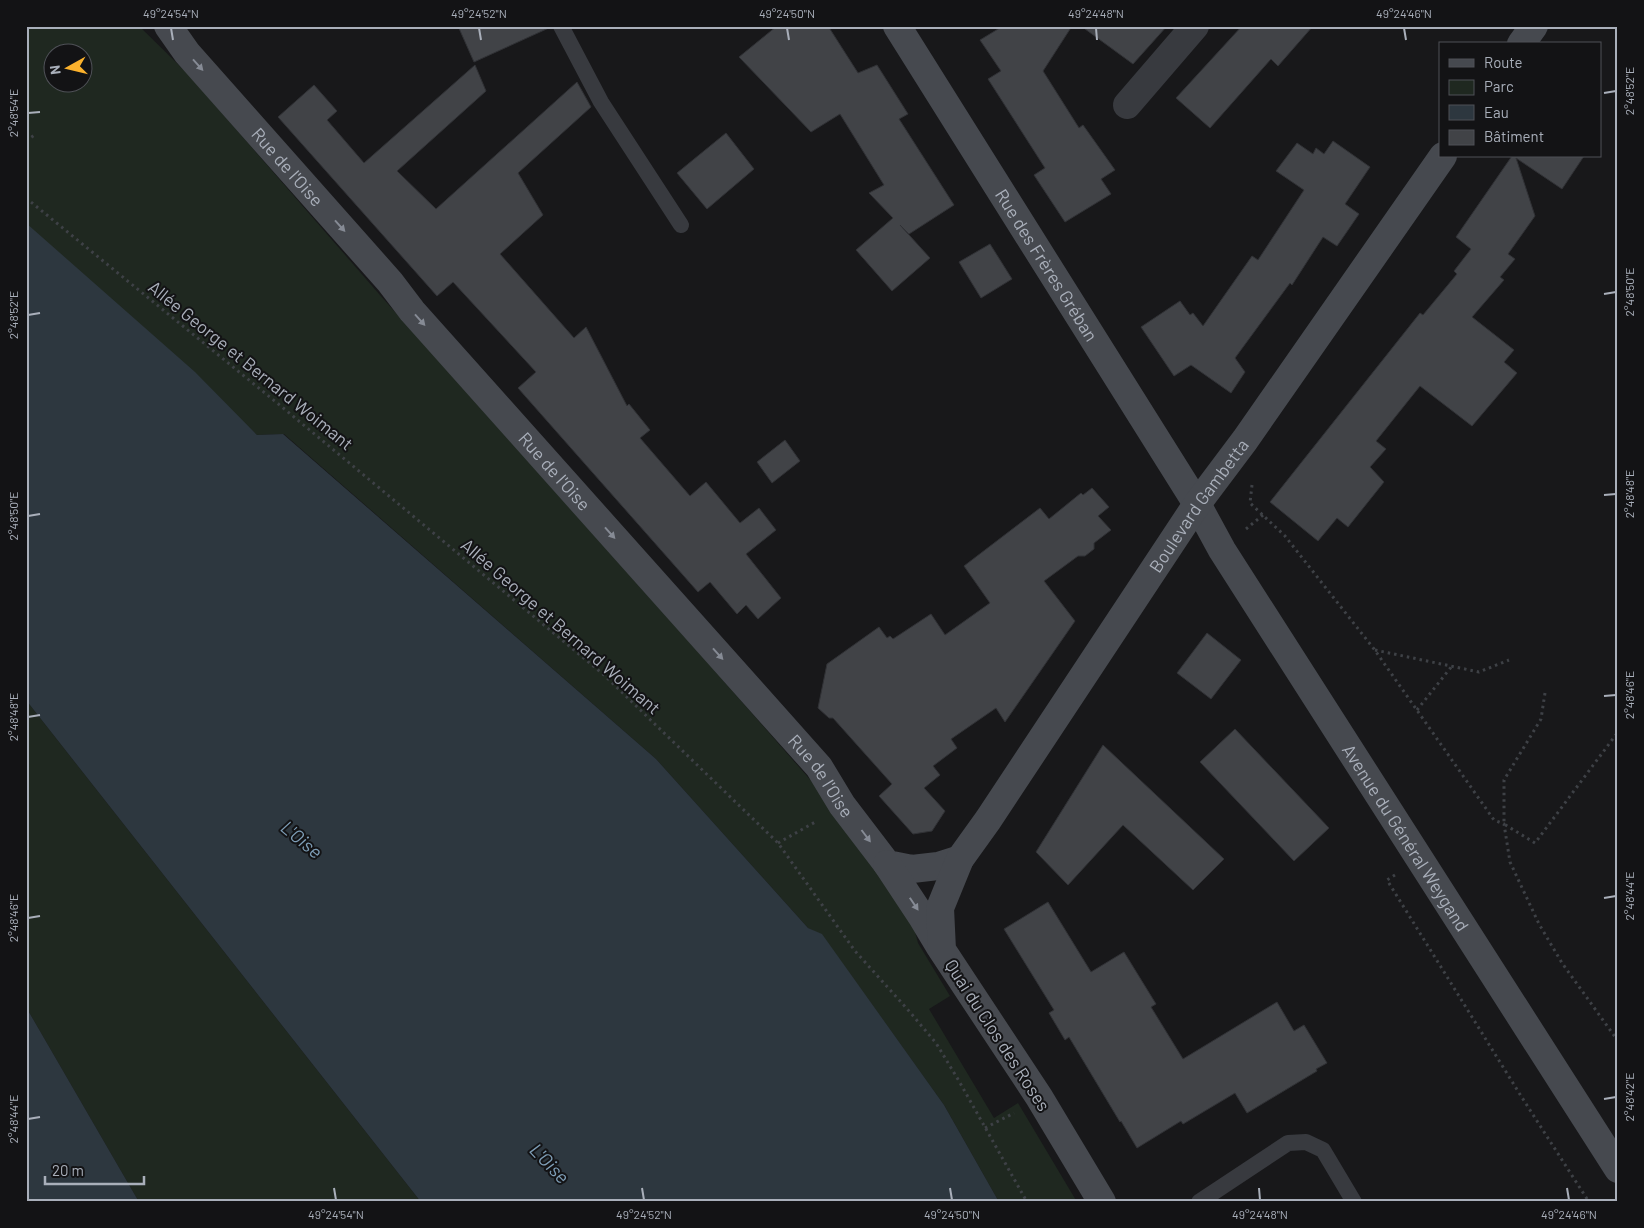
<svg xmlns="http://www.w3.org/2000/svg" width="1644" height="1228" font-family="Barlow,sans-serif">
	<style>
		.green { fill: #1f2820; fill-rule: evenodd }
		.water { fill: #2d373f }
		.building { fill: #414347; stroke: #313236 }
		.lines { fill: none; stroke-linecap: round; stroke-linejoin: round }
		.path { stroke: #3e4146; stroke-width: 3; stroke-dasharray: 2.5 4; stroke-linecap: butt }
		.lane { stroke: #383a3f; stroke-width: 16 }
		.street { stroke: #383a3f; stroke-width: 28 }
		.secondary { stroke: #46494f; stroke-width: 28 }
		.oneway { fill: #868b95 }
		.ticks { fill: none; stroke: #a9afba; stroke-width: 2 }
		.labels { text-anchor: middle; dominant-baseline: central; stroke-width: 4; stroke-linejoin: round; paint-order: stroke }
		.street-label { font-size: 18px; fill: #a9afba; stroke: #131315 }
		.water-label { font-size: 19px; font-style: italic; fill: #7e9eb7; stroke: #131315 }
		.neatline { fill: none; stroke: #a9afba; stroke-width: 2 }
		.ticks-label { font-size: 12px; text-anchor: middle; fill: #a9afba }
	</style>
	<rect width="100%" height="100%" fill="#18181a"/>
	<g class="green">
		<path d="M 26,26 L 139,26 L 188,74 L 379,294 L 706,661 L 835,808 L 910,913 L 918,943 L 950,996 L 929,1009 L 994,1118 L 1018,1103 L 1077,1202 L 999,1202 L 944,1105 L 822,935 L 808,928 L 656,759 L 284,434 L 257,435 L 26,226 ZM 52,52 L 82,52 L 82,82 L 52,82 Z"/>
		<polygon points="26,700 421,1202 139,1202 26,1007"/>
	</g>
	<g class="water">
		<polygon points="26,223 195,372 257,435 283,434 656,759 808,928 822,934 944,1105 999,1202 421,1202 26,700"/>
		<polygon points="26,1007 139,1202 26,1202"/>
	</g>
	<g class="building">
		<polygon points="458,26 551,26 551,27 474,62"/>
		<polygon points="777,26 828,26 858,73 877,65 908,114 899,119 954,205 909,234 900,225 930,258 892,291 856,250 893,218 869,193 884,185 840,114 811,132 739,57"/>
		<polygon points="1003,26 1072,26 1043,71 1079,128 1083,125 1115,170 1101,179 1111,194 1065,222 1034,175 1045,168 988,79 1001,71 980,40"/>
		<polygon points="1081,26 1167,26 1133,64"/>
		<polygon points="1242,26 1313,26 1278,66 1271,59 1210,128 1176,98"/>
		<polygon points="475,65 486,91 397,171 436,209 577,82 591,107 518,173 543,215 500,254 574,338 586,327 627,406 629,404 650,430 640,438 690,496 706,482 740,523 759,508 776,530 746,554 781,598 758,619 746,605 737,614 710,582 698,592 518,388 536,372 453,282 437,296 278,117 314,85 337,111 327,120 364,163"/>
		<polygon points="726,133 754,169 707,209 677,173"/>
		<polygon points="1333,141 1370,167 1345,204 1359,214 1346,233 1337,246 1323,237 1292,285 1290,283 1235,358 1245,372 1231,393 1191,365 1174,376 1141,327 1180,301 1190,315 1193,313 1203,326 1252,256 1258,260 1304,190 1276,171 1297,143 1313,154 1316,148 1324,154"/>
		<polygon points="1512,156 1584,156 1562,189 1516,158 1535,216 1508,254 1515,259 1500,277 1504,280 1472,317 1514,350 1504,362 1517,373 1472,426 1420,386 1376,441 1386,449 1370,467 1384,482 1348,527 1337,518 1318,541 1270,502 1420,313 1423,315 1457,274 1454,271 1471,249 1456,237"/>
		<polygon points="990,244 1012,279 981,298 959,262"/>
		<polygon points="785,440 800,461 772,483 757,462"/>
		<polygon points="1092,488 1109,507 1098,516 1111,530 1094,543 1094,549 1085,556 1078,556 1044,581 1075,621 1005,722 996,708 951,739 957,748 933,766 940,775 924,788 945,811 932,831 913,834 879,796 892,784 833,718 829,718 818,708 827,664 879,627 887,638 890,636 893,639 931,614 945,635 990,603 964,566 1040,508 1049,519 1081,493 1083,495"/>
		<polygon points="1207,633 1241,660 1211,699 1177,673"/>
		<polygon points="1235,729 1329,828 1294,861 1200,762"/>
		<polygon points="1103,745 1224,859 1193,890 1123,825 1068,885 1036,852"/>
		<polygon points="1048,902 1091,972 1124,952 1156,1004 1151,1007 1183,1059 1277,1002 1294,1031 1304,1025 1327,1063 1316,1069 1317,1071 1247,1113 1235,1093 1183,1124 1181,1121 1137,1148 1121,1121 1120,1122 1069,1037 1065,1040 1049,1013 1054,1010 1004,929"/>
	</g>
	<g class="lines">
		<g class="path">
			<polyline points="26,141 36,134"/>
			<polyline points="26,198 282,407 604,675 778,843 855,951 909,1011 936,1043 959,1081 1027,1202"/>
			<polyline points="1252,485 1250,503 1285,536 1374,649 1494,820 1504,824 1510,862 1539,924 1562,963 1618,1041"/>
			<polyline points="1246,529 1263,515"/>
			<polyline points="1375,650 1479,672 1509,660"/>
			<polyline points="1545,693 1541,719 1504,780 1504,824 1535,843 1618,732"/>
			<polyline points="1417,710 1452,666"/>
			<polyline points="778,843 817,821"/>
			<polyline points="1395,875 1387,880 1521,1096 1589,1202"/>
			<polyline points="985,1128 1014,1113"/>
		</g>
		<g class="lane">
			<polyline points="561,26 601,102 681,225"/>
			<polyline points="1199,1202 1288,1143 1306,1142 1323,1150 1354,1202"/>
		</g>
		<polyline class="street" points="1127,105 1195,26"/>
		<g class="secondary">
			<path id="s1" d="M 168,26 L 187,53 L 390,282 L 412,311 L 819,767 L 842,805 L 887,864 L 912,869 L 938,866 L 960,859"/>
			<path id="s2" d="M 897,26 L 1197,504 L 1222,550 L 1618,1169"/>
			<polyline points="1521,44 1534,26"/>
			<polyline points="887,864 922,917 940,947"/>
			<path id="s3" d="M 1102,1202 L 1039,1097 L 942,950 L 940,908 L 960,859 L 988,820 L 1197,504 L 1245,440 L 1443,156"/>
		</g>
	</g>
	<defs><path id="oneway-solid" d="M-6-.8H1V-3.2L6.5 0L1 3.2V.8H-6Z" transform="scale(1.25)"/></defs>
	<g class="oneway">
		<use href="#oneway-solid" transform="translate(198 65) rotate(48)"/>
		<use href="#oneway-solid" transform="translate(340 226) rotate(48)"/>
		<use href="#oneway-solid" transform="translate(420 320) rotate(48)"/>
		<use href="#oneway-solid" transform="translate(610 533) rotate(48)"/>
		<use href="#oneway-solid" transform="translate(718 654) rotate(48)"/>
		<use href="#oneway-solid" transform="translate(866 836) rotate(53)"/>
		<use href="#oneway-solid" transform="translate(914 904) rotate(56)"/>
	</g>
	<path class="ticks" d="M 171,28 L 173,40M 479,28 L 481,40M 787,28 L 789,40M 1096,28 L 1097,40M 1404,28 L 1406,40M 1604,93 L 1616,91M 28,113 L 40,112M 1604,294 L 1616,292M 28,315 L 40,313M 1604,495 L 1616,494M 28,516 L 40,514M 1604,696 L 1616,695M 28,717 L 40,715M 1604,898 L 1616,896M 28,918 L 40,916M 1604,1099 L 1616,1097M 28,1119 L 40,1117M 334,1188 L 336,1200M 642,1188 L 644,1200M 950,1188 L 952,1200M 1259,1188 L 1260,1200M 1567,1188 L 1569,1200"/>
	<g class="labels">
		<g class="street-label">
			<text stroke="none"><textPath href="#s1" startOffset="185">Rue de l'Oise</textPath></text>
			<text stroke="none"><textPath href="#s2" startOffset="282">Rue des Frères Gréban</textPath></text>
			<text transform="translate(251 365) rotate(39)">Allée George et Bernard Woimant</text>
			<text stroke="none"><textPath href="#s1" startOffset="590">Rue de l'Oise</textPath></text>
			<text stroke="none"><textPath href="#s3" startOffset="820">Boulevard Gambetta</textPath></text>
			<text transform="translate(561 626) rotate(41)">Allée George et Bernard Woimant</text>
			<text stroke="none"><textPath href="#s1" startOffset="995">Rue de l'Oise</textPath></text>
			<text stroke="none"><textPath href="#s2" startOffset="958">Avenue du Général Weygand</textPath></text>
			<text transform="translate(998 1035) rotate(57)">Quai du Clos des Roses</text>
		</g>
		<g class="water-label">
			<text transform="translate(302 839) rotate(40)">L'Oise</text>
			<text transform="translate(550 1163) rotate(46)">L'Oise</text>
		</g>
	</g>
	<rect width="1644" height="1228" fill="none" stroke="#131315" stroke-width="55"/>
	<rect x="1439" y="42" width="162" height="115" fill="#131315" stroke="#4f5157"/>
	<rect x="1449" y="59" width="25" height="8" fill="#46494f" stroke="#4f5157"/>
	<text x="1484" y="68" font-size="15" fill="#a9afba">Route</text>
	<rect x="1449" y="80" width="25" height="15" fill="#1f2820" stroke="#4f5157"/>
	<text x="1484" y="92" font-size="15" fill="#a9afba">Parc</text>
	<rect x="1449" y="105" width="25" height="15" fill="#2d373f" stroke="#4f5157"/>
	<text x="1484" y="118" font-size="15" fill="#a9afba">Eau</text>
	<rect x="1449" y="130" width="25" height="15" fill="#414347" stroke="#4f5157"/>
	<text x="1484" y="142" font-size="15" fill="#a9afba">Bâtiment</text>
	<g transform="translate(68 68) rotate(262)"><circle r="24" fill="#131315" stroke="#4f5157"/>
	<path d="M0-4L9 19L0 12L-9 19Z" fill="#fcb22d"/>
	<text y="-8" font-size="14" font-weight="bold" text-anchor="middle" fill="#a9afba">N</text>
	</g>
	<path d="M45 1176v8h99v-8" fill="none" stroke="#a9afba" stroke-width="2.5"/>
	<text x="52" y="1176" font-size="15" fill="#a9afba" stroke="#131315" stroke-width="4" paint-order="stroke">20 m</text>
	<rect x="28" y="28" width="1588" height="1172" class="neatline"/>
	<g class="ticks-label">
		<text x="171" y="18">49°24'54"N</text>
		<text x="479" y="18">49°24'52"N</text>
		<text x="787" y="18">49°24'50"N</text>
		<text x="1096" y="18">49°24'48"N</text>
		<text x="1404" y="18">49°24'46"N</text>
		<text transform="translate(1630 91) rotate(-90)" y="4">2°48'52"E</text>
		<text transform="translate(14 113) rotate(-90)" y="4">2°48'54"E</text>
		<text transform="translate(1630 292) rotate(-90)" y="4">2°48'50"E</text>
		<text transform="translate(14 315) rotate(-90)" y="4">2°48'52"E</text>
		<text transform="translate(1630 494) rotate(-90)" y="4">2°48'48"E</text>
		<text transform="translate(14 516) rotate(-90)" y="4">2°48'50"E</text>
		<text transform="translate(1630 695) rotate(-90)" y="4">2°48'46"E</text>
		<text transform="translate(14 717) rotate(-90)" y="4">2°48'48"E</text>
		<text transform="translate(1630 896) rotate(-90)" y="4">2°48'44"E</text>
		<text transform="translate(14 918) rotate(-90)" y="4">2°48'46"E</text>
		<text transform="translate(1630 1097) rotate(-90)" y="4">2°48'42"E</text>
		<text transform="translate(14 1119) rotate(-90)" y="4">2°48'44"E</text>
		<text x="336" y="1219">49°24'54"N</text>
		<text x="644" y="1219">49°24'52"N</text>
		<text x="952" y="1219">49°24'50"N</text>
		<text x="1260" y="1219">49°24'48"N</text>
		<text x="1569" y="1219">49°24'46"N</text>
	</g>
</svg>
